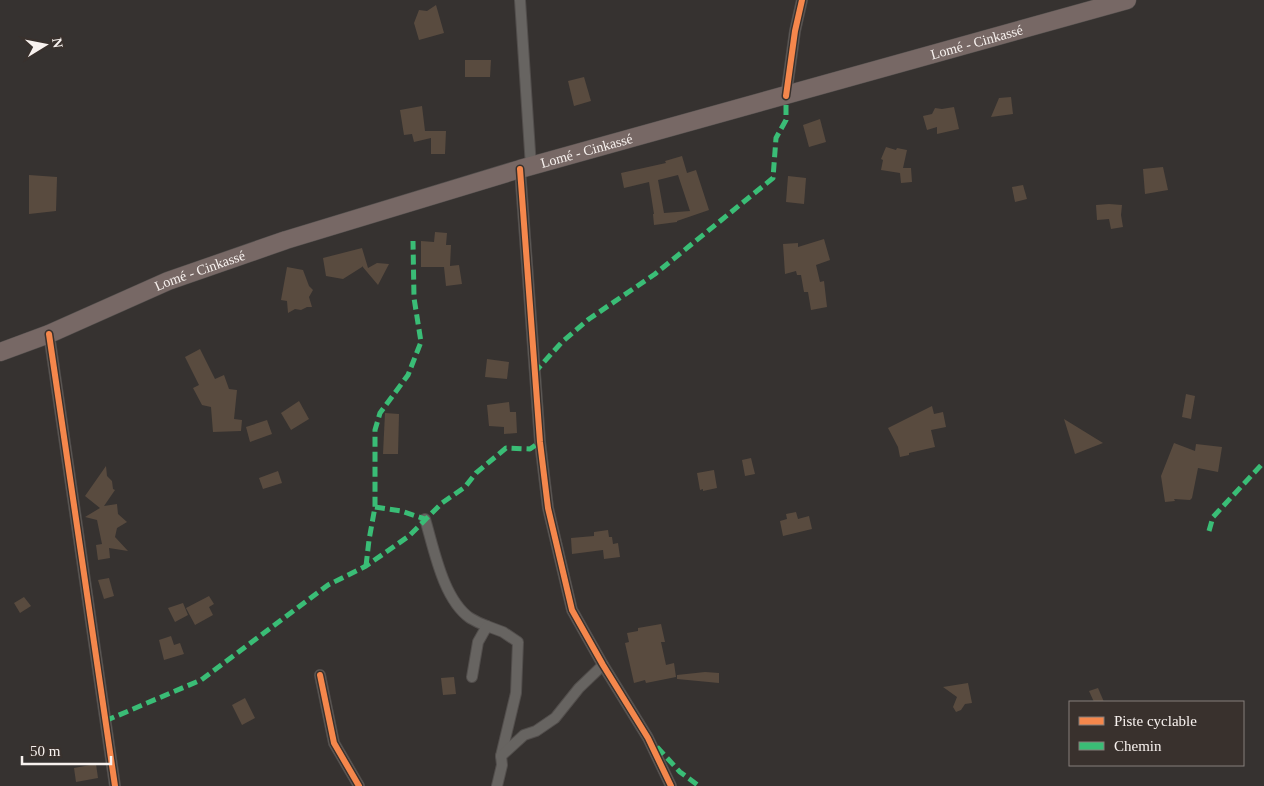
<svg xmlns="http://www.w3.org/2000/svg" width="1264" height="786" font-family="Georgia,serif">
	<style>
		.building { fill: #594b3f; fill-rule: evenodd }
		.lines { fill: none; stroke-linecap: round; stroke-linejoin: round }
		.street-casing { stroke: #524e4c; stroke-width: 12 }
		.highway-casing { stroke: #524e4c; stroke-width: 19 }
		.street { stroke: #676461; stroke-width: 10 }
		.highway { stroke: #776865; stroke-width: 18 }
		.quiet { stroke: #3abd76; stroke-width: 5; stroke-dasharray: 10 5; stroke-linecap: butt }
		.cycleway-casing { stroke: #39312d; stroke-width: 9 }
		.cycleway { stroke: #f5874c; stroke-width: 6 }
		.labels { text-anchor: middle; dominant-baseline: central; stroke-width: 4; stroke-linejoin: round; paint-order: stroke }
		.street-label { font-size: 14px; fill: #f8f2ef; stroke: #39312d }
	</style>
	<rect width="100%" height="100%" fill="#363230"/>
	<g class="building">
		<polygon points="436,5 444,33 419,40 414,23 419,10 427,11"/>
		<polygon points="465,60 491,60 490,77 465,77"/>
		<polygon points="584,77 591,101 574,106 568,81"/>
		<polygon points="1011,97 1013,114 991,117 999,98"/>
		<polygon points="422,106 425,131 446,131 445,154 431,154 431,138 414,142 412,134 404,135 400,110"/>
		<polygon points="954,107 959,129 937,134 937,127 927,130 923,116 932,114 935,108 942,109"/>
		<polygon points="820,119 826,142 809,147 803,125"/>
		<polygon points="886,147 896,150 897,148 907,150 903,168 911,168 912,182 901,183 900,173 881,170 883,160 881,159"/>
		<path d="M 682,156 L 687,173 L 696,170 L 709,210 L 677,221 L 677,222 L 654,225 L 653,214 L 654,214 L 649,182 L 624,188 L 621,173 L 666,163 L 665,161 ZM 678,175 L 690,211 L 664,213 L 658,180 Z"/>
		<polygon points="1163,167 1168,190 1145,194 1143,169"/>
		<polygon points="29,175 57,177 56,211 29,214"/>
		<polygon points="788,176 806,178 804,204 786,202"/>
		<polygon points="1023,185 1027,199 1015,202 1012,187"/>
		<polygon points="1109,204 1122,205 1121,215 1123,227 1111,229 1109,219 1097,220 1096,205"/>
		<polygon points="435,232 447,233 446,245 451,245 450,266 459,265 462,284 446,286 444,267 421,267 421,241 434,242"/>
		<polygon points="824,239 830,260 816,265 820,282 824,281 827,307 811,310 808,292 804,292 801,275 797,275 796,271 785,274 783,244 798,243 798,247"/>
		<polygon points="362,248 368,268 377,263 389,264 378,285 362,266 362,267 343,279 326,276 323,258"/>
		<polygon points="287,267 303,270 309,286 313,290 309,297 312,307 307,307 301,310 295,309 288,313 287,301 281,300"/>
		<polygon points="200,349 215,379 224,375 229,389 237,390 234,419 242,420 241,431 213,432 211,407 202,405 193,388 199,385 185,357"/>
		<polygon points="487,359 509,362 507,379 485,377"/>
		<polygon points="1186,394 1195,396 1191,419 1182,417"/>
		<polygon points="299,401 309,419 291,430 281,413"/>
		<polygon points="509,402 510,412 516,412 517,433 504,434 504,427 489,426 487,405"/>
		<polygon points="932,406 934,414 943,412 946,427 931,430 935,447 909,453 909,455 900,457 898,447 888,428"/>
		<polygon points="385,413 399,414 398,454 383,454"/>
		<polygon points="1064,419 1103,443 1075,454"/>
		<polygon points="267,420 272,434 250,442 246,427"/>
		<polygon points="1174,443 1195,451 1196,444 1222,447 1218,472 1198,468 1192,498 1190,500 1174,499 1175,501 1165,502 1161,476"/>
		<polygon points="751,458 755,474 745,476 742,460"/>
		<polygon points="106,466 107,476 112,481 113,489 115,490 104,506 117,504 118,514 127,522 117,528 115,537 128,551 109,548 110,558 98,560 96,545 102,544 97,520 85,517 100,508 85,496"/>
		<polygon points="714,470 717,488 703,491 703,489 700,490 697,473"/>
		<polygon points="278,471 282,483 263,489 259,478"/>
		<polygon points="796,512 798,519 809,516 812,529 783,536 780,521 787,519 786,514"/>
		<polygon points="608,530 609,537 612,537 613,544 618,543 620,557 604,559 603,550 572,554 571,538 594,536 594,532"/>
		<polygon points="109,578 114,596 104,599 98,580"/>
		<polygon points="209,596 214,604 209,607 213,615 195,625 186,608"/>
		<polygon points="24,597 31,606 20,613 14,603"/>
		<polygon points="183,603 188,615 175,622 168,608"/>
		<polygon points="661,624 665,642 661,642 666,665 674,663 676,677 646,683 645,680 634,683 625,643 629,642 627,633 638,631 638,628"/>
		<polygon points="171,636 174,645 180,643 184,654 164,660 159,640"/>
		<polygon points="705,672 719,673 719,683 677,679 677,675"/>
		<polygon points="454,677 456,694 443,695 441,678"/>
		<polygon points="968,683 972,703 965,704 961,710 956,712 953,707 957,697 943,687"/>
		<polygon points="1098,688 1104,702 1094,702 1089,691"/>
		<polygon points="245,698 255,718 242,725 232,705"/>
		<polygon points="96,764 98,778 76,782 74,768"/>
	</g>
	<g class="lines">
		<defs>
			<g id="street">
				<polyline points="520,0 531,167"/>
				<polyline points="786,96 795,31 802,0"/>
				<polyline points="520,169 540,442 548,508 572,610 603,665 648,738 671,786"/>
				<polyline points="49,334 115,786"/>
				<path d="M 425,519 C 434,549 443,599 470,618 C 475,621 481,624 487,626"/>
				<polyline points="320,675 334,743 359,786"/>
				<polyline points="472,677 478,642 487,626 503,632 518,642 516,693 501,756"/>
				<polyline points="497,786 502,765 501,756 524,735 536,731 555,718 579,688 603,665"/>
			</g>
			<g id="highway">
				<path id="s1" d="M 0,352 L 49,334 L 168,281 L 286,240 L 520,169 L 1127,0"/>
			</g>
		</defs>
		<use href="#street" class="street-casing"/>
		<use href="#highway" class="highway-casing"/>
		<use href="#street" class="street"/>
		<use href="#highway" class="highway"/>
		<g class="quiet">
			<polyline points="534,373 562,342 589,319 655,274 773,178 776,138 786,120 786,96"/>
			<polyline points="375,507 401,511 425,519"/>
			<polyline points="1209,531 1213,517 1264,462"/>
			<polyline points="366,566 369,540 375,507 375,430 380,413 408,375 421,342 414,298 413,241"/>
			<polyline points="105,721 201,680 328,585 366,566 409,536 442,503 465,487 476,473 506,448 530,449 540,442"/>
			<polyline points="657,747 680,772 699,786"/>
		</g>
		<defs>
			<g id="cycleway">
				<polyline points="786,96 795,31 802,0"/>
				<polyline points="520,169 540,442 548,508 572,610 603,665 648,738 671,786"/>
				<polyline points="49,334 115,786"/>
				<polyline points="320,675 334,743 359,786"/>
			</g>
		</defs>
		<use href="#cycleway" class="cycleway-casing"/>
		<use href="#cycleway" class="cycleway"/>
	</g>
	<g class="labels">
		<g class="street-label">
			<text stroke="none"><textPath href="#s1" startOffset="1026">Lomé - Cinkassé</textPath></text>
			<text stroke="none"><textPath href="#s1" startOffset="621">Lomé - Cinkassé</textPath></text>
			<text stroke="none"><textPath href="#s1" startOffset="216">Lomé - Cinkassé</textPath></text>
		</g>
	</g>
	<rect x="1069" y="701" width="175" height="65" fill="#39312d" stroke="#857e7b"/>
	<rect x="1079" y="717" width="25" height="8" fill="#f5874c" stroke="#857e7b"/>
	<text x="1114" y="726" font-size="15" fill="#f8f2ef">Piste cyclable</text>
	<rect x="1079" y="742" width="25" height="8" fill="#3abd76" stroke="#857e7b"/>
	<text x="1114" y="751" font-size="15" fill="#f8f2ef">Chemin</text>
	<g transform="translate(45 45) rotate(80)" stroke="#39312d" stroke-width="4" paint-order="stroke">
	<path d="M0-4L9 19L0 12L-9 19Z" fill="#f8f2ef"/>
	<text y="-8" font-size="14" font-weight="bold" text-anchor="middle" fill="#f8f2ef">N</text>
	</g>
	<path d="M22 756v8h89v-8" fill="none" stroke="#f8f2ef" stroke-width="2.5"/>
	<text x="30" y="756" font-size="15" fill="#f8f2ef" stroke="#39312d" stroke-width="4" paint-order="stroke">50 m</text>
</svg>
